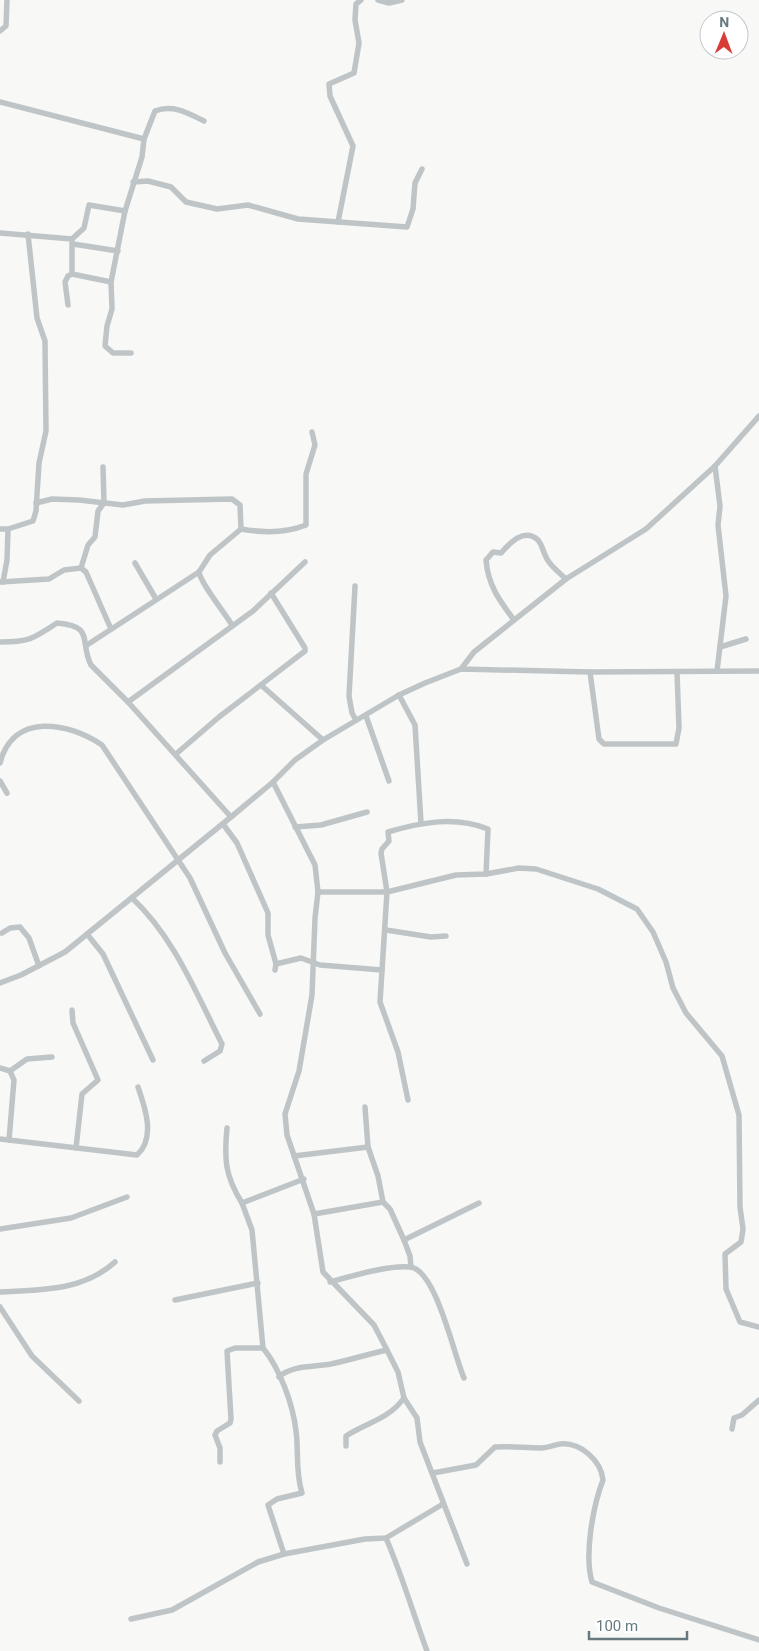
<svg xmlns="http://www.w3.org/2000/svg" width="759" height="1651" font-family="Roboto,sans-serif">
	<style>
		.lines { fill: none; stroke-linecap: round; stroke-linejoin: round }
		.minor { stroke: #bfc5c7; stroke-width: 5.5 }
	</style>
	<rect width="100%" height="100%" fill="#f8f8f6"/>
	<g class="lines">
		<g class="minor">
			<polyline points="378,0 389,3 402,0"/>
			<polyline points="0,31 6,26 7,0"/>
			<polyline points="0,102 144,139"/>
			<polyline points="133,182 148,181 171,187 186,202 217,209 248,205 298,219 407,227 413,209 415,183 422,169"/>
			<polyline points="338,222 353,146 330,96 329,84 354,73 359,43 355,20 356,4 361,0"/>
			<polyline points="0,233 72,239 72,274"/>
			<polyline points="72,239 84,228 89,205 125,211"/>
			<polyline points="73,244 118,251"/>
			<polyline points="68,305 65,282 68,276 72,274 111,282"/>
			<path d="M 131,353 L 113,353 L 105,346 L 107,326 L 112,309 L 111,282 L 125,211 L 142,157 L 144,139 L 155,111 C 173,104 188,113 204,121"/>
			<polyline points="715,466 720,506 718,525 726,596 717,671"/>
			<polyline points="36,503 52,499 79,500 123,505 145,501 232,499 240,505 241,529"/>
			<polyline points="0,529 8,529"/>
			<polyline points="135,563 156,599"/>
			<polyline points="81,568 88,545 95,537 98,511 104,503 103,467"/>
			<path d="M 199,572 C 200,582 224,612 232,625"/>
			<polyline points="0,582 49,579 64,570 81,568 86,572 111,629"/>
			<polyline points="3,582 7,560 8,529 33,521 36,511 39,463 46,431 45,341 37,318 28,234"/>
			<polyline points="355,586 349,696 352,713 356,720"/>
			<path d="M 514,620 C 499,600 488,585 486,560 L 493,552 L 501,553 C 509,544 524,527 538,540 C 543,546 544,556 549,562 C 553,568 561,574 566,579"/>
			<path d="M 0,642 C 29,642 33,639 57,623 C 95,626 79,641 91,665 L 128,702 L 231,817"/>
			<path d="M 87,645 L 199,572 L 210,555 L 241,529 C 263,533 286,533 306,525 L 306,474 L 315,445 L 312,432"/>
			<polyline points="720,647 746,639"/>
			<polyline points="461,669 474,652 566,579 646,529 715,466 759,416"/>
			<polyline points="590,672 599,739 604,744 676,744 679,728 677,672"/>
			<polyline points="261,685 323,740"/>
			<polyline points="399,695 415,725 421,823"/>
			<polyline points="128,702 253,611 305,562"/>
			<polyline points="366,716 389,781"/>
			<polyline points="176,754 219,717 305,651 305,648 271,593"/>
			<path d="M 0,763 C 13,712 68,722 102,745 L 190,878 L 225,953 L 260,1014"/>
			<polyline points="0,781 7,793"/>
			<polyline points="273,782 315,865 318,892 315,918 312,995 299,1071 285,1114 287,1135 314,1214 323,1272 374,1325 387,1350 398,1372 404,1398 417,1418 420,1442 467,1564"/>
			<polyline points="223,824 237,843 268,913 268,935 276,964 275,970"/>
			<polyline points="295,827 321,825 367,812"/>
			<polyline points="318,892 387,892 456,875 486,874 519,868 536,869 598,889 637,909 653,932 666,962 673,988 686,1013 722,1056 739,1115 740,1207 743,1229 741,1242 725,1254 726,1289 740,1322 759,1327"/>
			<path d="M 132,898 C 174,937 196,993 222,1044 L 220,1051 L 204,1061"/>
			<polyline points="386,930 431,937 446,936"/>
			<polyline points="2,933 10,928 20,927 29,938 39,966"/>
			<polyline points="87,934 103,954 153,1060"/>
			<polyline points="276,964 301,958 320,965 382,970"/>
			<polyline points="0,983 21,975 65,952 231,817 273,782 295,760 323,740 399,695 425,683 461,669 590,672 759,671"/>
			<polyline points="72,1010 73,1023 98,1080 82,1094 76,1148"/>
			<polyline points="0,1068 10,1071 14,1080 9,1140"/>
			<polyline points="10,1071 27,1059 52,1057"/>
			<path d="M 408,1100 L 398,1052 L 380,1002 L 387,892 L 381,853 L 382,849 L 389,841 L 388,832 C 422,822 455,816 488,829 L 486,874"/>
			<polyline points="365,1107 368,1147 378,1176 383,1202 390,1209 404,1240 410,1256 411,1267"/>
			<path d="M 227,1128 C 224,1159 225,1176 242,1203 L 304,1179"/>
			<path d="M 0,1139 L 137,1155 C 156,1138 145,1107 138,1087"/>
			<polyline points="294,1156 368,1147"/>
			<path d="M 242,1203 L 252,1230 L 263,1348 C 280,1369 293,1404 296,1431 C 299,1452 295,1471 302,1493 L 277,1499 L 268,1505 L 284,1554"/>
			<polyline points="314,1214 383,1202"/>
			<polyline points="0,1229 71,1218 127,1197"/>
			<polyline points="404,1240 479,1203"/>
			<path d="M 330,1282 C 352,1276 388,1265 410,1267 C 436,1269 454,1356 464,1378"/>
			<path d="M 0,1292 C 41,1290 83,1291 115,1262"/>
			<polyline points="175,1300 258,1283"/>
			<polyline points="0,1307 32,1356 79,1401"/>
			<path d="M 279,1377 C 291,1365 315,1367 331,1364 C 350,1360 368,1354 387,1350"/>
			<polyline points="732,1429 734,1418 742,1415 759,1400"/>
			<path d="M 346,1446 L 346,1436 C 366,1423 389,1419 404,1398"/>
			<polyline points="220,1462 220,1448 215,1435 217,1431 230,1423 231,1419 227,1351 235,1348 263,1348"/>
			<path d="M 433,1473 L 476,1465 L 495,1447 C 510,1446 525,1448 541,1448 C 548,1448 554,1445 560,1444 C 580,1442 601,1460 603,1480 C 593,1506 584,1555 592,1582 L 659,1608 L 759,1640"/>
			<path d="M 386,1538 C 402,1575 413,1613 427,1651"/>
			<polyline points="131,1619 172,1610 258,1562 284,1554 365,1539 386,1538 443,1504"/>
		</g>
	</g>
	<g transform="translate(724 35) rotate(1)"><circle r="24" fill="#ffffff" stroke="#c1c9cc"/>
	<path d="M0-4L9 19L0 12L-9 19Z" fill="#d83c36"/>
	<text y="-8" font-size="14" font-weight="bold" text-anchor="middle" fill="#65797f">N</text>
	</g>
	<path d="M589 1631v8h98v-8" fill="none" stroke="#65797f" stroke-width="2.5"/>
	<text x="596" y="1631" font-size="15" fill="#65797f" stroke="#ffffff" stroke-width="4" paint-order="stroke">100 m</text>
</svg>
